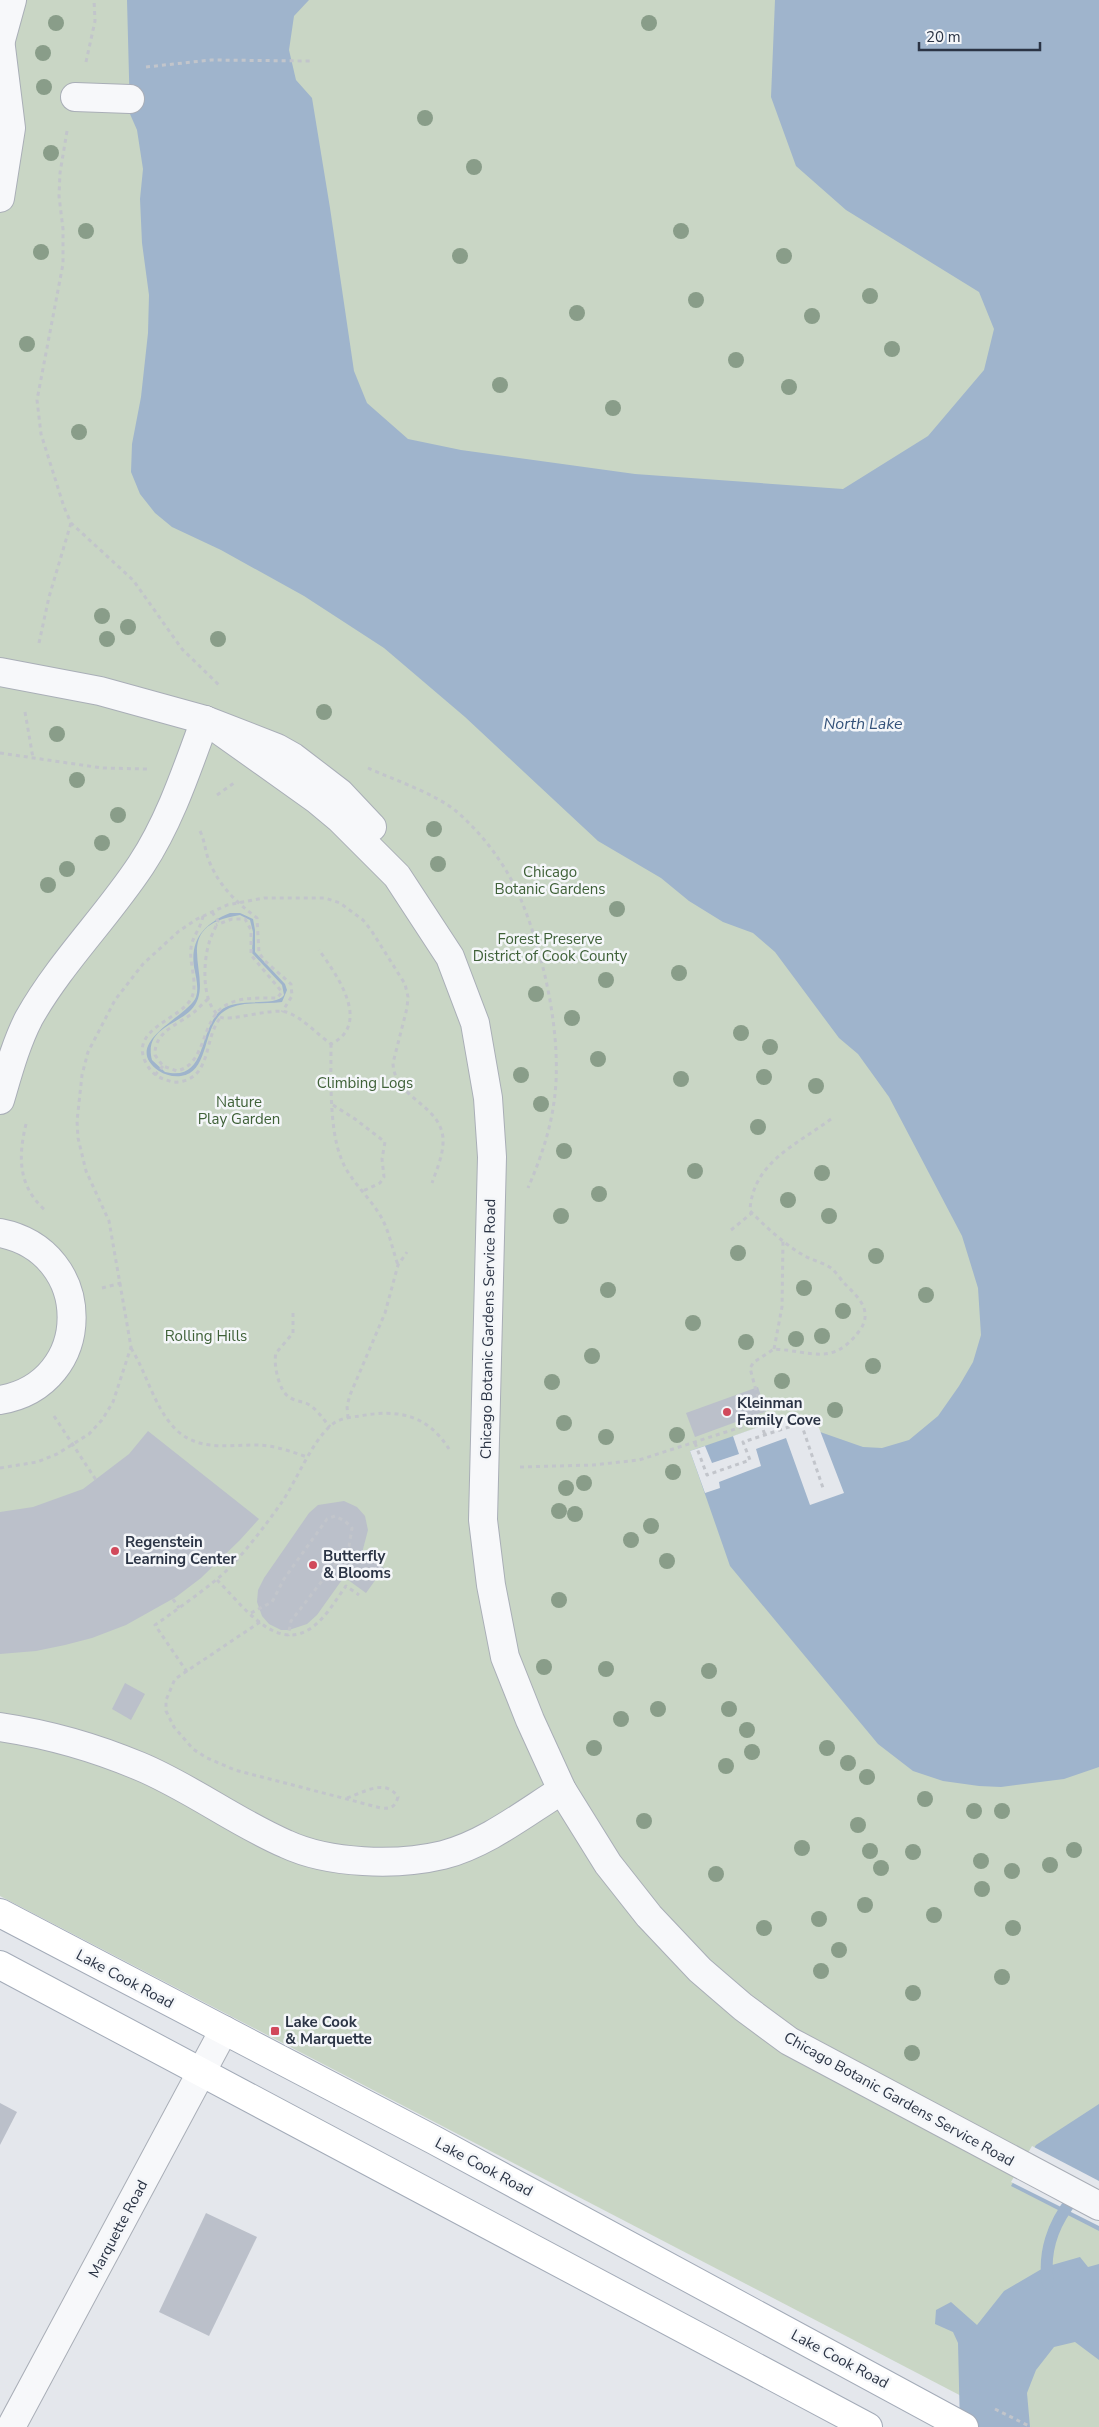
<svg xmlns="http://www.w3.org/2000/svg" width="1099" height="2427" font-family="'Nunito Sans',sans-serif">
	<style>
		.green { fill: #c9d6c5 }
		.water { fill: #9fb4cc; fill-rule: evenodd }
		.pier { fill: #e4e7ec }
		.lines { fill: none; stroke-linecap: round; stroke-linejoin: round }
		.stream { stroke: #9fb4cc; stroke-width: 12 }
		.building { fill: #bbc0ca }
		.minor-casing { stroke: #a9aeb7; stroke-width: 30 }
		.major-casing { stroke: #a3abb8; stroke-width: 30 }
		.path { stroke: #c2c5cb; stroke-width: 3; stroke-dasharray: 4 4; stroke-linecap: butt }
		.minor { stroke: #f7f8fa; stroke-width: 28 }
		.major { stroke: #fff; stroke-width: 28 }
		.tree { fill: #899d89 }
		.poi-dot { fill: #d1495b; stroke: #f4f6f9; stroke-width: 2 }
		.labels { text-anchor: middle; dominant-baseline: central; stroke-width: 5; stroke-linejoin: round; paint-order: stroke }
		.park-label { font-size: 15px; fill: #3f6138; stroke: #f4f6f9 }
		.street-label { font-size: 15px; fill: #2b3445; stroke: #f4f6f9 }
		.poi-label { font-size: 15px; font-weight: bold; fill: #2b3445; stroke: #f4f6f9; text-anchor: start }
		.water-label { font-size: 16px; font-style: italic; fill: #34527a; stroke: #f4f6f9 }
	</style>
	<rect width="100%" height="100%" fill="#e4e7ec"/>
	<polygon class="green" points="0,0 1099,0 1099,2427 1021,2427 0,1896"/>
	<g class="water">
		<polygon points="127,0 309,0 294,16 289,50 296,80 312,98 330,208 354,371 367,403 408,439 461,450 635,474 843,489 928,436 984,370 994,329 979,292 846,210 796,166 771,97 775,0 1099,0 1099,1767 1064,1779 1001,1787 979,1786 943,1781 913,1771 878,1744 730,1566 690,1451 783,1419 863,1447 882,1448 909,1440 938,1416 959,1386 973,1362 981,1335 978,1288 962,1236 889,1097 858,1054 839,1038 775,952 753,933 723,922 689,901 661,878 598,841 465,717 384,648 304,596 221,550 172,527 155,513 140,494 131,472 132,444 141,397 148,333 149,295 142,243 140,199 143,169 137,130 130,114"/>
		<path d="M 230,913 L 240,913 L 253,919 L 255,930 L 255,952 L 285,984 L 287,990 L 282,1002 C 263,1005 244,1000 226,1010 C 201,1024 211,1072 181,1076 C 173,1077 165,1075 159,1071 C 119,1043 188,1017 196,997 C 199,988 196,977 194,967 C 190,939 205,923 230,913 ZM 240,915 L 250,920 L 253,932 L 252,953 L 282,985 L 284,995 C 276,1008 235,996 220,1011 C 198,1032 207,1082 165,1072 L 152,1060 C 144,1029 175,1026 191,1010 C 220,981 162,927 240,915 Z"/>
		<polygon points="1099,2104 1099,2231 1011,2186 1036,2145"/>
		<polygon points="1080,2257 1088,2267 1099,2264 1099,2360 1075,2342 1054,2347 1036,2370 1027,2393 1030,2427 960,2427 958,2343 953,2332 935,2324 936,2310 951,2302 977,2325 1004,2291 1045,2267"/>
	</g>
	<g class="pier">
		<polygon points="787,1417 819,1428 844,1493 810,1505 786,1438 756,1449 761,1466 719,1482 720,1488 705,1493 690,1451 705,1446 712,1463 739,1454 733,1436"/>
		<polygon points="1032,2146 1099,2181 1099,2226 1011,2182"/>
	</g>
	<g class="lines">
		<path class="stream" d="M 1048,2283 C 1043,2253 1053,2224 1072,2200"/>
	</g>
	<g class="building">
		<polygon points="758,1387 766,1411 695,1437 686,1413"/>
		<polygon points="148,1431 259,1519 240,1540 201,1578 176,1597 126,1625 92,1638 65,1645 36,1651 0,1654 0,1512 33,1507 83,1489 129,1454"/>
		<polygon points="344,1501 357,1507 365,1516 368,1530 362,1553 384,1568 366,1593 344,1577 317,1615 307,1624 289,1630 281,1630 269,1624 262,1616 257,1602 258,1590 264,1578 309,1513 318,1505"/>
		<polygon points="125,1683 145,1694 131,1720 112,1709"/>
		<polygon points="0,2103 17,2112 0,2145"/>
		<polygon points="206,2213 257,2237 209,2336 159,2312"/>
	</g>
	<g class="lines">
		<defs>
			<g id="minor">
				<polyline points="0,39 11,128 0,198"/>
				<polyline points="1,40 12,0"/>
				<polyline points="75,97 130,99"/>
				<polyline points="0,672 100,691 205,720 277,748 293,757 340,793 372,827"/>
				<polyline points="205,720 316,799 340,819 397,876 450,957 475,1023 488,1098 492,1157 483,1520 491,1585 505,1657 530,1720 562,1790 608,1864 649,1916 700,1970 743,2007 789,2041 1099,2206"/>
				<path d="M 0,1100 C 8,1073 16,1043 29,1018 C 60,963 106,918 141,865 C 170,821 187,769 205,720"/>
				<path d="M 0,1233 C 96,1252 95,1384 0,1400"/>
				<path d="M 0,1727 C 47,1734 94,1747 139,1766 C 190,1787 235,1822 286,1844 C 329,1864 397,1866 443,1855 C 486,1844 525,1813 562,1790"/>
				<polyline points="11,2427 224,2030"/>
			</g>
			<g id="major">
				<polyline points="0,1913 434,2140 964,2427"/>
				<polyline points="0,1965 868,2427"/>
			</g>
		</defs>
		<use href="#minor" class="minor-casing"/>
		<use href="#major" class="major-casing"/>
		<g class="path">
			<polyline points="86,62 95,21 94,0"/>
			<polyline points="146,67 211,60 310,61"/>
			<polyline points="67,131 60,173 59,196 63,229 63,264 37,400 41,434 64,507 71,523 133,580 182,649 221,687"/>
			<polyline points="39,643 49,597 71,523"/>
			<polyline points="25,712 33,758"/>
			<polyline points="0,753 102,768 148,769"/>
			<path d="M 368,768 C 394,780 434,793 456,811 C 484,835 508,868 522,902 C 545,959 563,1041 554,1102 C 550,1132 540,1160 528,1188"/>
			<polyline points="217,795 234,783"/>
			<path d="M 200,831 C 205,841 205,851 209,861 C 220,887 235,901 257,918 L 259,953 L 265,961 L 291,984 L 292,996 L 282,1012"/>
			<path d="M 212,912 L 218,921 C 215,929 211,936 209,943 C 203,963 202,999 217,1014"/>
			<path d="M 203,916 C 201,928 192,937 191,948 C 189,964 198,982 192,997 C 182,1020 128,1028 146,1063 C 152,1075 161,1079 173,1082 C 181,1083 192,1079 197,1073 C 210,1058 207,1034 221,1017"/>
			<path d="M 208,999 C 203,1003 198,1009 193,1013 C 177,1025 154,1032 155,1055 L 163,1066 L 177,1071 C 209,1063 199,1016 230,1003 C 244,997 262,998 277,998 L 282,992 L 251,955 L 251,930 L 245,919 L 232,919 L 216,925"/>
			<path d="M 220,1017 C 230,1022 269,1008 286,1012 C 302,1017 318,1035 331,1044 C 372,1024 337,975 319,950"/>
			<path d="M 331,1044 C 331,1077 329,1128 341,1158 C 349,1180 368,1195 380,1215 C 389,1230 392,1248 398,1265"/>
			<polyline points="155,1075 163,1066"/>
			<polyline points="333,1105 355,1119 385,1142 382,1159 384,1177 380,1183 363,1191"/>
			<path d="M 26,1124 C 18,1157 18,1186 45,1210"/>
			<polyline points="731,1230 752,1213"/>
			<polyline points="102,1288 121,1283"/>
			<path d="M 293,1313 L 293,1333 L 276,1353 C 273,1364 279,1391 289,1397 C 296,1402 305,1401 311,1406 C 319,1412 324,1420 330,1427"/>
			<path d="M 131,1348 C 146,1372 152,1400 170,1423 C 193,1452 223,1445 255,1445 C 273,1445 290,1451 307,1457"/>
			<polyline points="774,1349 782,1307 783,1240"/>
			<polyline points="54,1416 96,1480"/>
			<polyline points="348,1418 347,1406 350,1395 385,1313 398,1265 407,1252"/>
			<path d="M 760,1421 L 762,1413 L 750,1368 L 754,1362 L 774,1349 C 812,1351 833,1367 860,1330 C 873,1311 859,1298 846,1285 C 841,1280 836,1272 831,1268 C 822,1262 811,1260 803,1255 C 783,1243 766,1227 750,1211 C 752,1163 796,1145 831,1119"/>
			<polyline points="695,1443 707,1475 750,1460 743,1442 801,1423 824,1491"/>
			<polyline points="520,1467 593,1465 639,1460 760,1421 765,1435"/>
			<path d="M 0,1468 L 37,1462 L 57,1454 L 89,1434 L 102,1420 L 113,1402 L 131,1347 L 109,1221 L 86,1171 L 78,1138 L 77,1121 L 82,1075 L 88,1052 L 115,1000 L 143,964 L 179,931 L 197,919 L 227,905 L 264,898 L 325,898 L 340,903 L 363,920 L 371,930 L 405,984 L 408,997 L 407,1008 L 393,1063 C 394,1098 440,1104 443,1138 C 444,1153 437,1169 432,1183"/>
			<path d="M 217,1580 C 239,1601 273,1651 308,1630 C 324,1621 335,1601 346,1586 L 359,1595"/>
			<polyline points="173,1599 179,1608"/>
			<polyline points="251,1613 272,1602 284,1579 327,1519 335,1516 345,1521 352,1528 349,1546 291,1621 288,1636"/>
			<path d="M 260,1622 L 175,1679 L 166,1700 L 166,1711 L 174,1727 L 193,1749 L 207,1758 L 235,1770 L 381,1808 C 391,1809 395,1807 398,1797 C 385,1778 365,1792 347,1798"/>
			<path d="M 187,1672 L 155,1625 C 175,1611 196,1596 216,1580 C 239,1561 265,1526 282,1502 C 297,1480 313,1438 334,1423 C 341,1418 352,1417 360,1416 C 397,1409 427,1414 449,1449"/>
			<polyline points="995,2409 1031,2427"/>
		</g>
		<use href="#minor" class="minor"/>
		<use href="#major" class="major"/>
	</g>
	<g class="tree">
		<circle cx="56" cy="23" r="8"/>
		<circle cx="649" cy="23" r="8"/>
		<circle cx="43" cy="53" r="8"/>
		<circle cx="44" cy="87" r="8"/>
		<circle cx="425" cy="118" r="8"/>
		<circle cx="51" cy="153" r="8"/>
		<circle cx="474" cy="167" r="8"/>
		<circle cx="86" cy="231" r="8"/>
		<circle cx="681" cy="231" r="8"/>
		<circle cx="41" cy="252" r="8"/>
		<circle cx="460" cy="256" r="8"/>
		<circle cx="784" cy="256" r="8"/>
		<circle cx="870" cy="296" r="8"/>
		<circle cx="696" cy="300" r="8"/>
		<circle cx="577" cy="313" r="8"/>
		<circle cx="812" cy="316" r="8"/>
		<circle cx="27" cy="344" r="8"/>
		<circle cx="892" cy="349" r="8"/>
		<circle cx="736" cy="360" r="8"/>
		<circle cx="500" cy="385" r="8"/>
		<circle cx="789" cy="387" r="8"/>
		<circle cx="613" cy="408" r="8"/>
		<circle cx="79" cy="432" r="8"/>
		<circle cx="102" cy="616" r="8"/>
		<circle cx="128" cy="627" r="8"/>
		<circle cx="107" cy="639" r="8"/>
		<circle cx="218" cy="639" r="8"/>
		<circle cx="324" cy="712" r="8"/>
		<circle cx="57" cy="734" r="8"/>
		<circle cx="77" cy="780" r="8"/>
		<circle cx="118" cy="815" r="8"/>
		<circle cx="434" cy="829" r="8"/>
		<circle cx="102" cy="843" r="8"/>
		<circle cx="438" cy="864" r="8"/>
		<circle cx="67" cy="869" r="8"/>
		<circle cx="48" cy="885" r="8"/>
		<circle cx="617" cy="909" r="8"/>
		<circle cx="679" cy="973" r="8"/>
		<circle cx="606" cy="980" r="8"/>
		<circle cx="536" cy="994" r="8"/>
		<circle cx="572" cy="1018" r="8"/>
		<circle cx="741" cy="1033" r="8"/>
		<circle cx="770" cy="1047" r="8"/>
		<circle cx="598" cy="1059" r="8"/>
		<circle cx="521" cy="1075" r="8"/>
		<circle cx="764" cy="1077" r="8"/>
		<circle cx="681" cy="1079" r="8"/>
		<circle cx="816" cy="1086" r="8"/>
		<circle cx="541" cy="1104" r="8"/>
		<circle cx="758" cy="1127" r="8"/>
		<circle cx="564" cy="1151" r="8"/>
		<circle cx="695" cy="1171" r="8"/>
		<circle cx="822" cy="1173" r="8"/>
		<circle cx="599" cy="1194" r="8"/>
		<circle cx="788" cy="1200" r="8"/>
		<circle cx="561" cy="1216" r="8"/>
		<circle cx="829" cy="1216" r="8"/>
		<circle cx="738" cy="1253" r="8"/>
		<circle cx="876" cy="1256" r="8"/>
		<circle cx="804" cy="1288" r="8"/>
		<circle cx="608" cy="1290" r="8"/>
		<circle cx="926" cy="1295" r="8"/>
		<circle cx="843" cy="1311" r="8"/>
		<circle cx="693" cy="1323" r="8"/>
		<circle cx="822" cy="1336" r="8"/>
		<circle cx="796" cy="1339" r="8"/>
		<circle cx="746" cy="1342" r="8"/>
		<circle cx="592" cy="1356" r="8"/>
		<circle cx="873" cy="1366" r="8"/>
		<circle cx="782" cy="1381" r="8"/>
		<circle cx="552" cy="1382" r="8"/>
		<circle cx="835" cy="1410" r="8"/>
		<circle cx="564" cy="1423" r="8"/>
		<circle cx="677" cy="1435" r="8"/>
		<circle cx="606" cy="1437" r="8"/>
		<circle cx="673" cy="1472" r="8"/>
		<circle cx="584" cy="1483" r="8"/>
		<circle cx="566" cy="1488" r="8"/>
		<circle cx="559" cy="1511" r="8"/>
		<circle cx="575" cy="1514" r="8"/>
		<circle cx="651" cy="1526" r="8"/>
		<circle cx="631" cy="1540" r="8"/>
		<circle cx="667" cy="1561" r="8"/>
		<circle cx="559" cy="1600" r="8"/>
		<circle cx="544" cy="1667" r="8"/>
		<circle cx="606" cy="1669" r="8"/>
		<circle cx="709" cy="1671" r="8"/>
		<circle cx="658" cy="1709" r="8"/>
		<circle cx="729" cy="1709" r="8"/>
		<circle cx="621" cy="1719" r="8"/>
		<circle cx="747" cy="1730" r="8"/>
		<circle cx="594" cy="1748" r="8"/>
		<circle cx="827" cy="1748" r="8"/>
		<circle cx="752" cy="1752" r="8"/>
		<circle cx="848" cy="1763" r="8"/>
		<circle cx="726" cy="1766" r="8"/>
		<circle cx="867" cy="1777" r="8"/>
		<circle cx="925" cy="1799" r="8"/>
		<circle cx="974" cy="1811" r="8"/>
		<circle cx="1002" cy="1811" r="8"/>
		<circle cx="644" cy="1821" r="8"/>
		<circle cx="858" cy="1825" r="8"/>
		<circle cx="802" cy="1848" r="8"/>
		<circle cx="1074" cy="1850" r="8"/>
		<circle cx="870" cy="1851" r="8"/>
		<circle cx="913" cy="1852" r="8"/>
		<circle cx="981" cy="1861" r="8"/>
		<circle cx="1050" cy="1865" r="8"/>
		<circle cx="881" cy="1868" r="8"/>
		<circle cx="1012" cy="1871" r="8"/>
		<circle cx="716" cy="1874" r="8"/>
		<circle cx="982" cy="1889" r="8"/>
		<circle cx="865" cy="1905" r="8"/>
		<circle cx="934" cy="1915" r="8"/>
		<circle cx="819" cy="1919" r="8"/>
		<circle cx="764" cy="1928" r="8"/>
		<circle cx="1013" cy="1928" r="8"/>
		<circle cx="839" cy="1950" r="8"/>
		<circle cx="821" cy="1971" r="8"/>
		<circle cx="1002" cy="1977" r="8"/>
		<circle cx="913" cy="1993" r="8"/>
		<circle cx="912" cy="2053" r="8"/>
	</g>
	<g class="poi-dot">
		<circle cx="727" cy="1412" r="5"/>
		<circle cx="115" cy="1551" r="5"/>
		<circle cx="313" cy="1565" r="5"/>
		<rect x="270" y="2026" width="10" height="10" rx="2.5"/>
	</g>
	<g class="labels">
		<g class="park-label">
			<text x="550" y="872">Chicago<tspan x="550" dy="17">Botanic Gardens</tspan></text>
			<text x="550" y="939">Forest Preserve<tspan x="550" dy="17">District of Cook County</tspan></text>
			<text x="365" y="1083">Climbing Logs</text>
			<text x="239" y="1102">Nature<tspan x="239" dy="17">Play Garden</tspan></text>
			<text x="206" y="1336">Rolling Hills</text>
		</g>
		<g class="street-label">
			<text transform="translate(488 1329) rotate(-89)">Chicago Botanic Gardens Service Road</text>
			<text transform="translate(125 1979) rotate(28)">Lake Cook Road</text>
			<text transform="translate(899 2099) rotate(29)">Chicago Botanic Gardens Service Road</text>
			<text transform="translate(484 2167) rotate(28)">Lake Cook Road</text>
			<text transform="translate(118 2229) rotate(-62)">Marquette Road</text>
			<text transform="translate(840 2359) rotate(28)">Lake Cook Road</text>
		</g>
		<g class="poi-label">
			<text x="737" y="1403">Kleinman<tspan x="737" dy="17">Family Cove</tspan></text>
			<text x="125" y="1542">Regenstein<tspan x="125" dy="17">Learning Center</tspan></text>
			<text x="323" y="1556">Butterfly<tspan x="323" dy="17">&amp; Blooms</tspan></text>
			<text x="285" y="2022">Lake Cook<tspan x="285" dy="17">&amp; Marquette</tspan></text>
		</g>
		<g class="water-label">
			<text x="863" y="724">North Lake</text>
		</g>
	</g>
	<path d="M919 42v8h121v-8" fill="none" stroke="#2b3445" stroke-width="2.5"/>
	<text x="926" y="42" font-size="15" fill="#2b3445" stroke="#f4f6f9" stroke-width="4" paint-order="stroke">20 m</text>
</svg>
